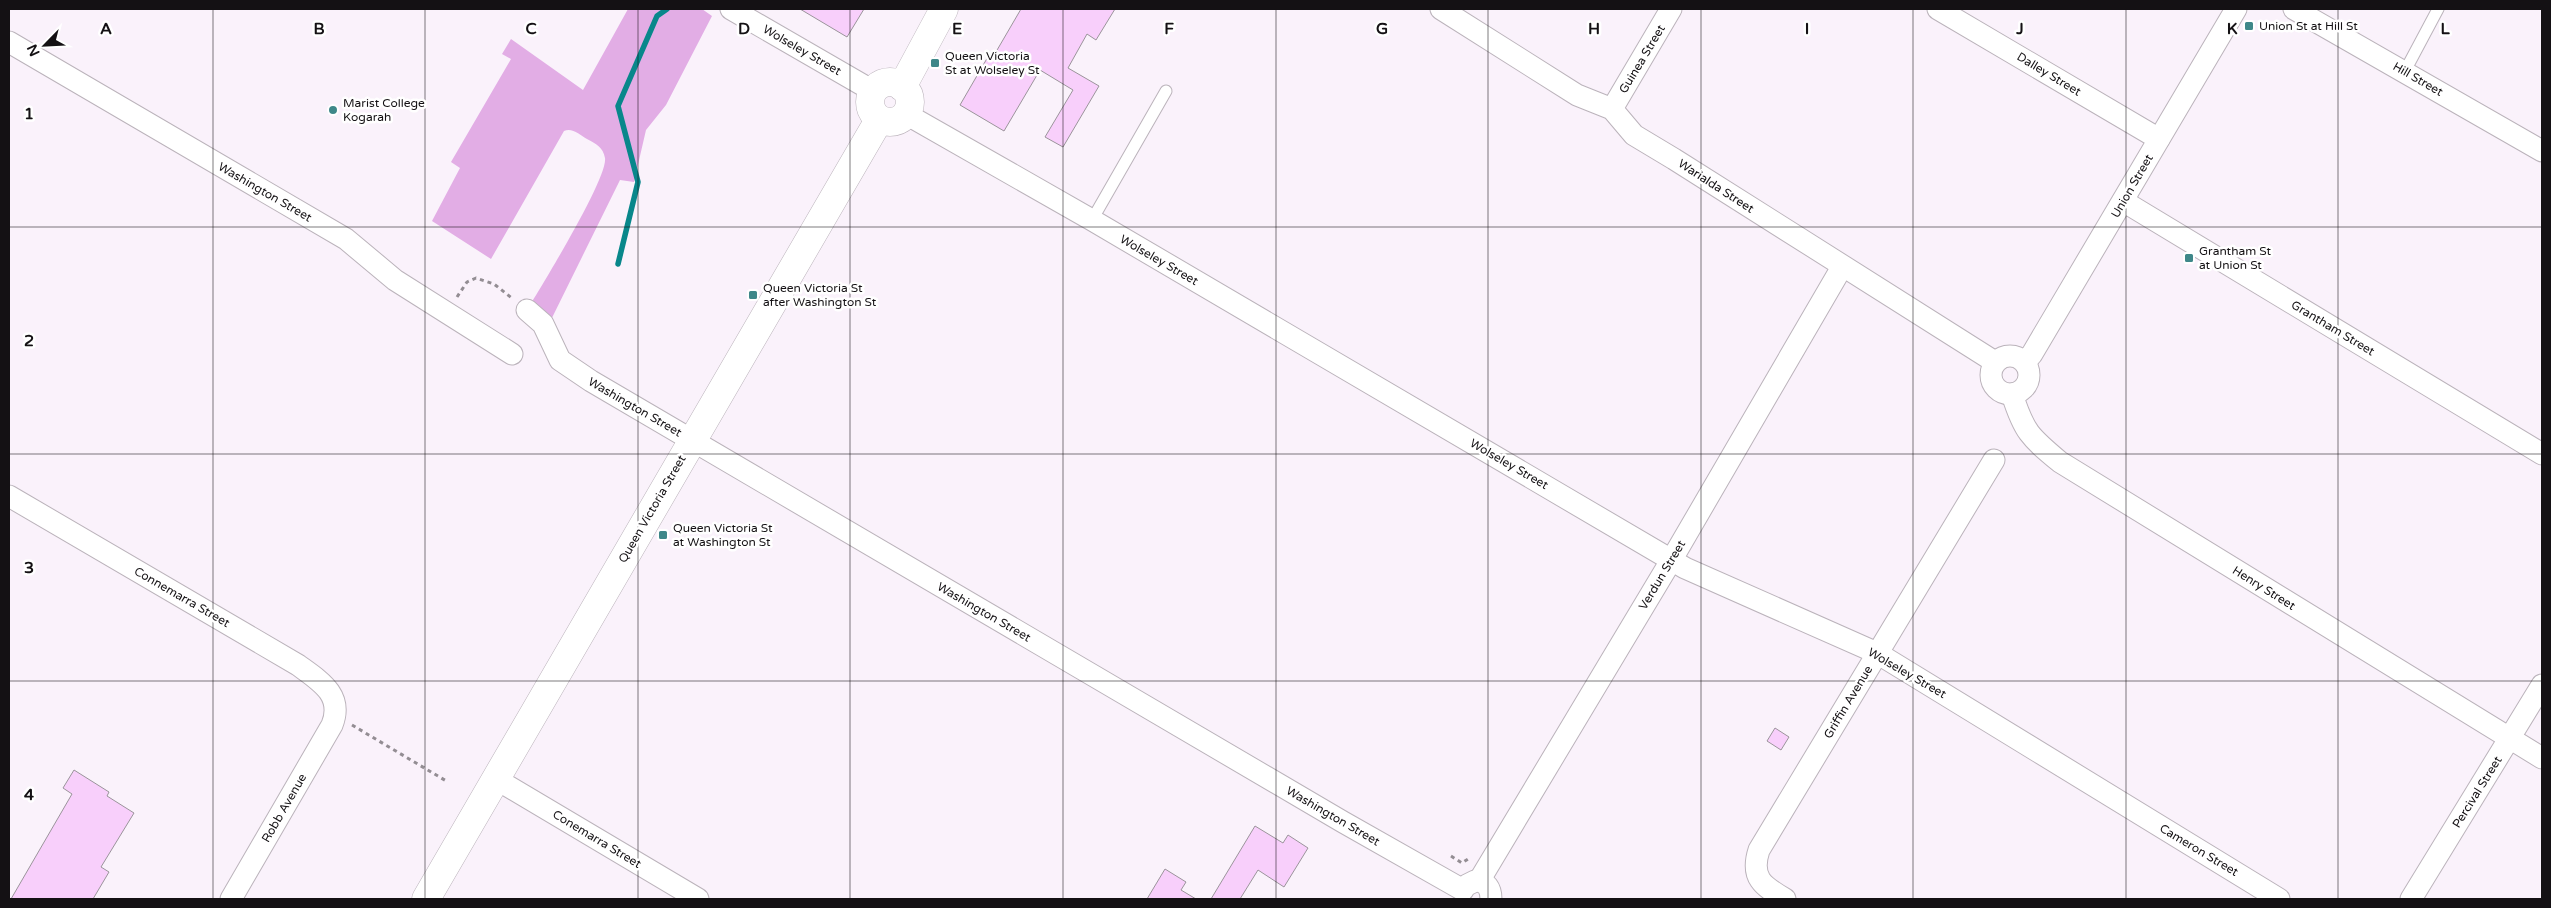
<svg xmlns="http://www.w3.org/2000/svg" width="2551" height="908" font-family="'Varela Round',sans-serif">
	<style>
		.green { fill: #e2ade5 }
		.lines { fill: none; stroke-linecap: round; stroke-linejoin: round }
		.stream { stroke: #08878b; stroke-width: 5.5 }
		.building { fill: #f8cffb; stroke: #9b949b }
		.service-casing { stroke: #bbb3bb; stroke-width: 13 }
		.minor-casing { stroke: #bbb3bb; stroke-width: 23 }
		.secondary-casing { stroke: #bbb3bb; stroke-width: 29 }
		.path { stroke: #938d93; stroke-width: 3; stroke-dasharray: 4 4; stroke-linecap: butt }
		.service { stroke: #fff; stroke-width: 11 }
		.minor { stroke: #fff; stroke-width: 21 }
		.secondary { stroke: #fff; stroke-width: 28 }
		.grid { fill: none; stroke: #141114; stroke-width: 1; stroke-opacity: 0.55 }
		.poi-dot { fill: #3e8789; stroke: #fff; stroke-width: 2 }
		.labels { text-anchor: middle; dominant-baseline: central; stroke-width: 5; stroke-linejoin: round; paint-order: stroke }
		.poi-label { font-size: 12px; fill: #141114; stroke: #fff; text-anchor: start }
		.street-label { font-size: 12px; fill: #141114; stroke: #fff }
		.grid-label { font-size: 16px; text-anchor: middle; font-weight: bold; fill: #141114; stroke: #fff; stroke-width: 5; stroke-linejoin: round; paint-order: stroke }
	</style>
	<rect width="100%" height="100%" fill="#faf2fb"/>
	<path class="green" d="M 628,9 L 702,9 L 712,16 L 666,105 L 646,130 L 634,182 L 620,180 L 546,330 L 527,310 C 541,287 608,178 605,158 C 603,147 596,144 587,139 C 580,135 572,127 564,131 L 491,259 L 432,221 L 460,168 L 451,162 L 511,59 L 502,54 L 511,39 L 583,90 Z"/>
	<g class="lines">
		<polyline class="stream" points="618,264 638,182 618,106 657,16 667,9"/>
	</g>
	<g class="building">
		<polygon points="800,9 864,9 847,37"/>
		<polygon points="1021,9 1115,9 1096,40 1087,34 1068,68 1099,86 1063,147 1045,137 1073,90 1040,70 1004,131 960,105 989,55 993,57"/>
		<polygon points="1775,728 1789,737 1781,750 1767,741"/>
		<polygon points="74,770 109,792 107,796 134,813 101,867 109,872 93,899 11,899 72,794 63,788"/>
		<polygon points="1255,826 1283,843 1288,835 1308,848 1284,887 1258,870 1240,899 1211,899"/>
		<polygon points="1165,869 1186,882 1181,890 1196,899 1147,899"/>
	</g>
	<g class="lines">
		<defs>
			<g id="service">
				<polyline points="2405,71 2438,9"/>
				<polyline points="1092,220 1166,91"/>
			</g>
			<g id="minor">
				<polyline points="731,9 873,91"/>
				<polyline points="1441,9 1577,95 1612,109 1634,135 1674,159 1995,362"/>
				<polyline points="1938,9 2159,139"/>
				<polyline points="2294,9 2542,151"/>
				<polyline points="9,42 346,239 395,280 512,354"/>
				<polyline points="1612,109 1671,9"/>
				<polyline points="906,114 1092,220 1685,568 1877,653 2279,899"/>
				<polyline points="2123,201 2542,454"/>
				<polyline points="527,310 543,324 560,360 591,381 1343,822 1463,890"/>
				<circle cx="2010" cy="375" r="19"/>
				<polyline points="2025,362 2032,354 2236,9"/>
				<path d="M 2012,394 C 2024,432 2030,437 2060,462 L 2542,758"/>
				<path d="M 9,496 L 298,665 C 320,681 344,695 332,725 L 231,899"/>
				<polyline points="496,779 698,899"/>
				<polyline points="1479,881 1672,559 1842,267"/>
				<path d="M 1467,885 L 1475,881 C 1487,881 1491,889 1491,899"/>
				<path d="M 1785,899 C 1763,886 1750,878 1759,850 L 1994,460"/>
				<polyline points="2411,899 2542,685"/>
			</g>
			<g id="secondary">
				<circle cx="890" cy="102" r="20"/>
				<polyline points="902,87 944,9"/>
				<polyline points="426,899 879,120"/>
			</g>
		</defs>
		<use href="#service" class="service-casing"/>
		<use href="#minor" class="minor-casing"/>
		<use href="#secondary" class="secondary-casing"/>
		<g class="path">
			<polyline points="457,297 467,282 476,278 494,284 513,299"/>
			<polyline points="352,725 448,782"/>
			<polyline points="1451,856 1462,863 1468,859"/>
		</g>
		<use href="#service" class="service"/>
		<use href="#minor" class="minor"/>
		<use href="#secondary" class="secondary"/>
	</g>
	<path class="grid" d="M 213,9 L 213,899M 425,9 L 425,899M 638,9 L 638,899M 850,9 L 850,899M 1063,9 L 1063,899M 1276,9 L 1276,899M 1488,9 L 1488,899M 1701,9 L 1701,899M 1913,9 L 1913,899M 2126,9 L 2126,899M 2338,9 L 2338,899M 9,227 L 2542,227M 9,454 L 2542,454M 9,681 L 2542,681"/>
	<g class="poi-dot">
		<rect x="2244" y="21" width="10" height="10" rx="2.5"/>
		<rect x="930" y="58" width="10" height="10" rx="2.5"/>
		<circle cx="333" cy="110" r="5"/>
		<rect x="2184" y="253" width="10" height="10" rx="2.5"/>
		<rect x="748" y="290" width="10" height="10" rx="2.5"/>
		<rect x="658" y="530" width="10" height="10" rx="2.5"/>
	</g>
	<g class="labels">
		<g class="poi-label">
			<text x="2259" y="26">Union St at Hill St</text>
			<text x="945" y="56">Queen Victoria<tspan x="945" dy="14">St at Wolseley St</tspan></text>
			<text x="343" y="103">Marist College<tspan x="343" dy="14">Kogarah</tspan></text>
			<text x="2199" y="251">Grantham St<tspan x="2199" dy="14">at Union St</tspan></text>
			<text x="763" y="288">Queen Victoria St<tspan x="763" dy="14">after Washington St</tspan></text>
			<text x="673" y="528">Queen Victoria St<tspan x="673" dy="14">at Washington St</tspan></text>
		</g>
		<g class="street-label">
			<text transform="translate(802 50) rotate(30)">Wolseley Street</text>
			<text transform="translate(1642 59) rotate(-59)">Guinea Street</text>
			<text transform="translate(2049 74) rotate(31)">Dalley Street</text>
			<text transform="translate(2418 79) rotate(30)">Hill Street</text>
			<text transform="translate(1716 186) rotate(33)">Warialda Street</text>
			<text transform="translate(2132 186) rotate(-60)">Union Street</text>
			<text transform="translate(265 192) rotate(30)">Washington Street</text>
			<text transform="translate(1159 260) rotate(30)">Wolseley Street</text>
			<text transform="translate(2333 328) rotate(31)">Grantham Street</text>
			<text transform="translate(635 407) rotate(30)">Washington Street</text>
			<text transform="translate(1509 464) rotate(30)">Wolseley Street</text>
			<text transform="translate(652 509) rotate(-60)">Queen Victoria Street</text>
			<text transform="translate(1662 575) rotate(-59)">Verdun Street</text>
			<text transform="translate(2264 588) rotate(32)">Henry Street</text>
			<text transform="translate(182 597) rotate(30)">Connemarra Street</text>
			<text transform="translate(984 612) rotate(30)">Washington Street</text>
			<text transform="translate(1907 673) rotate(30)">Wolseley Street</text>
			<text transform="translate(1848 702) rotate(-59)">Griffin Avenue</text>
			<text transform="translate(2477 792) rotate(-58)">Percival Street</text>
			<text transform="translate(284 808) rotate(-60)">Robb Avenue</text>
			<text transform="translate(1333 816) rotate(30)">Washington Street</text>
			<text transform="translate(597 839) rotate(31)">Conemarra Street</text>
			<text transform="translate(2199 850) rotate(31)">Cameron Street</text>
		</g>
	</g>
	<g class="grid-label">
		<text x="106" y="34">A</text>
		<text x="319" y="34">B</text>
		<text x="531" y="34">C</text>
		<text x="744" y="34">D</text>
		<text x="957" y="34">E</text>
		<text x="1169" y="34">F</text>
		<text x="1382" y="34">G</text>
		<text x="1594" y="34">H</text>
		<text x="1807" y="34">I</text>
		<text x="2020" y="34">J</text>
		<text x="2232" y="34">K</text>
		<text x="2445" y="34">L</text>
		<text x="29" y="119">1</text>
		<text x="29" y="346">2</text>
		<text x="29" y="573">3</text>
		<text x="29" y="800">4</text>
	</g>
	<rect width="2551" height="908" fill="none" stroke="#141114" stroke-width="20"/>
	<g transform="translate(45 45) rotate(246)" stroke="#ffffff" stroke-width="4" paint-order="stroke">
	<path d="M0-4L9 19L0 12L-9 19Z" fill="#141114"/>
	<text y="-8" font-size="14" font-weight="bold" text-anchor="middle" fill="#141114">N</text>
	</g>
</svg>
